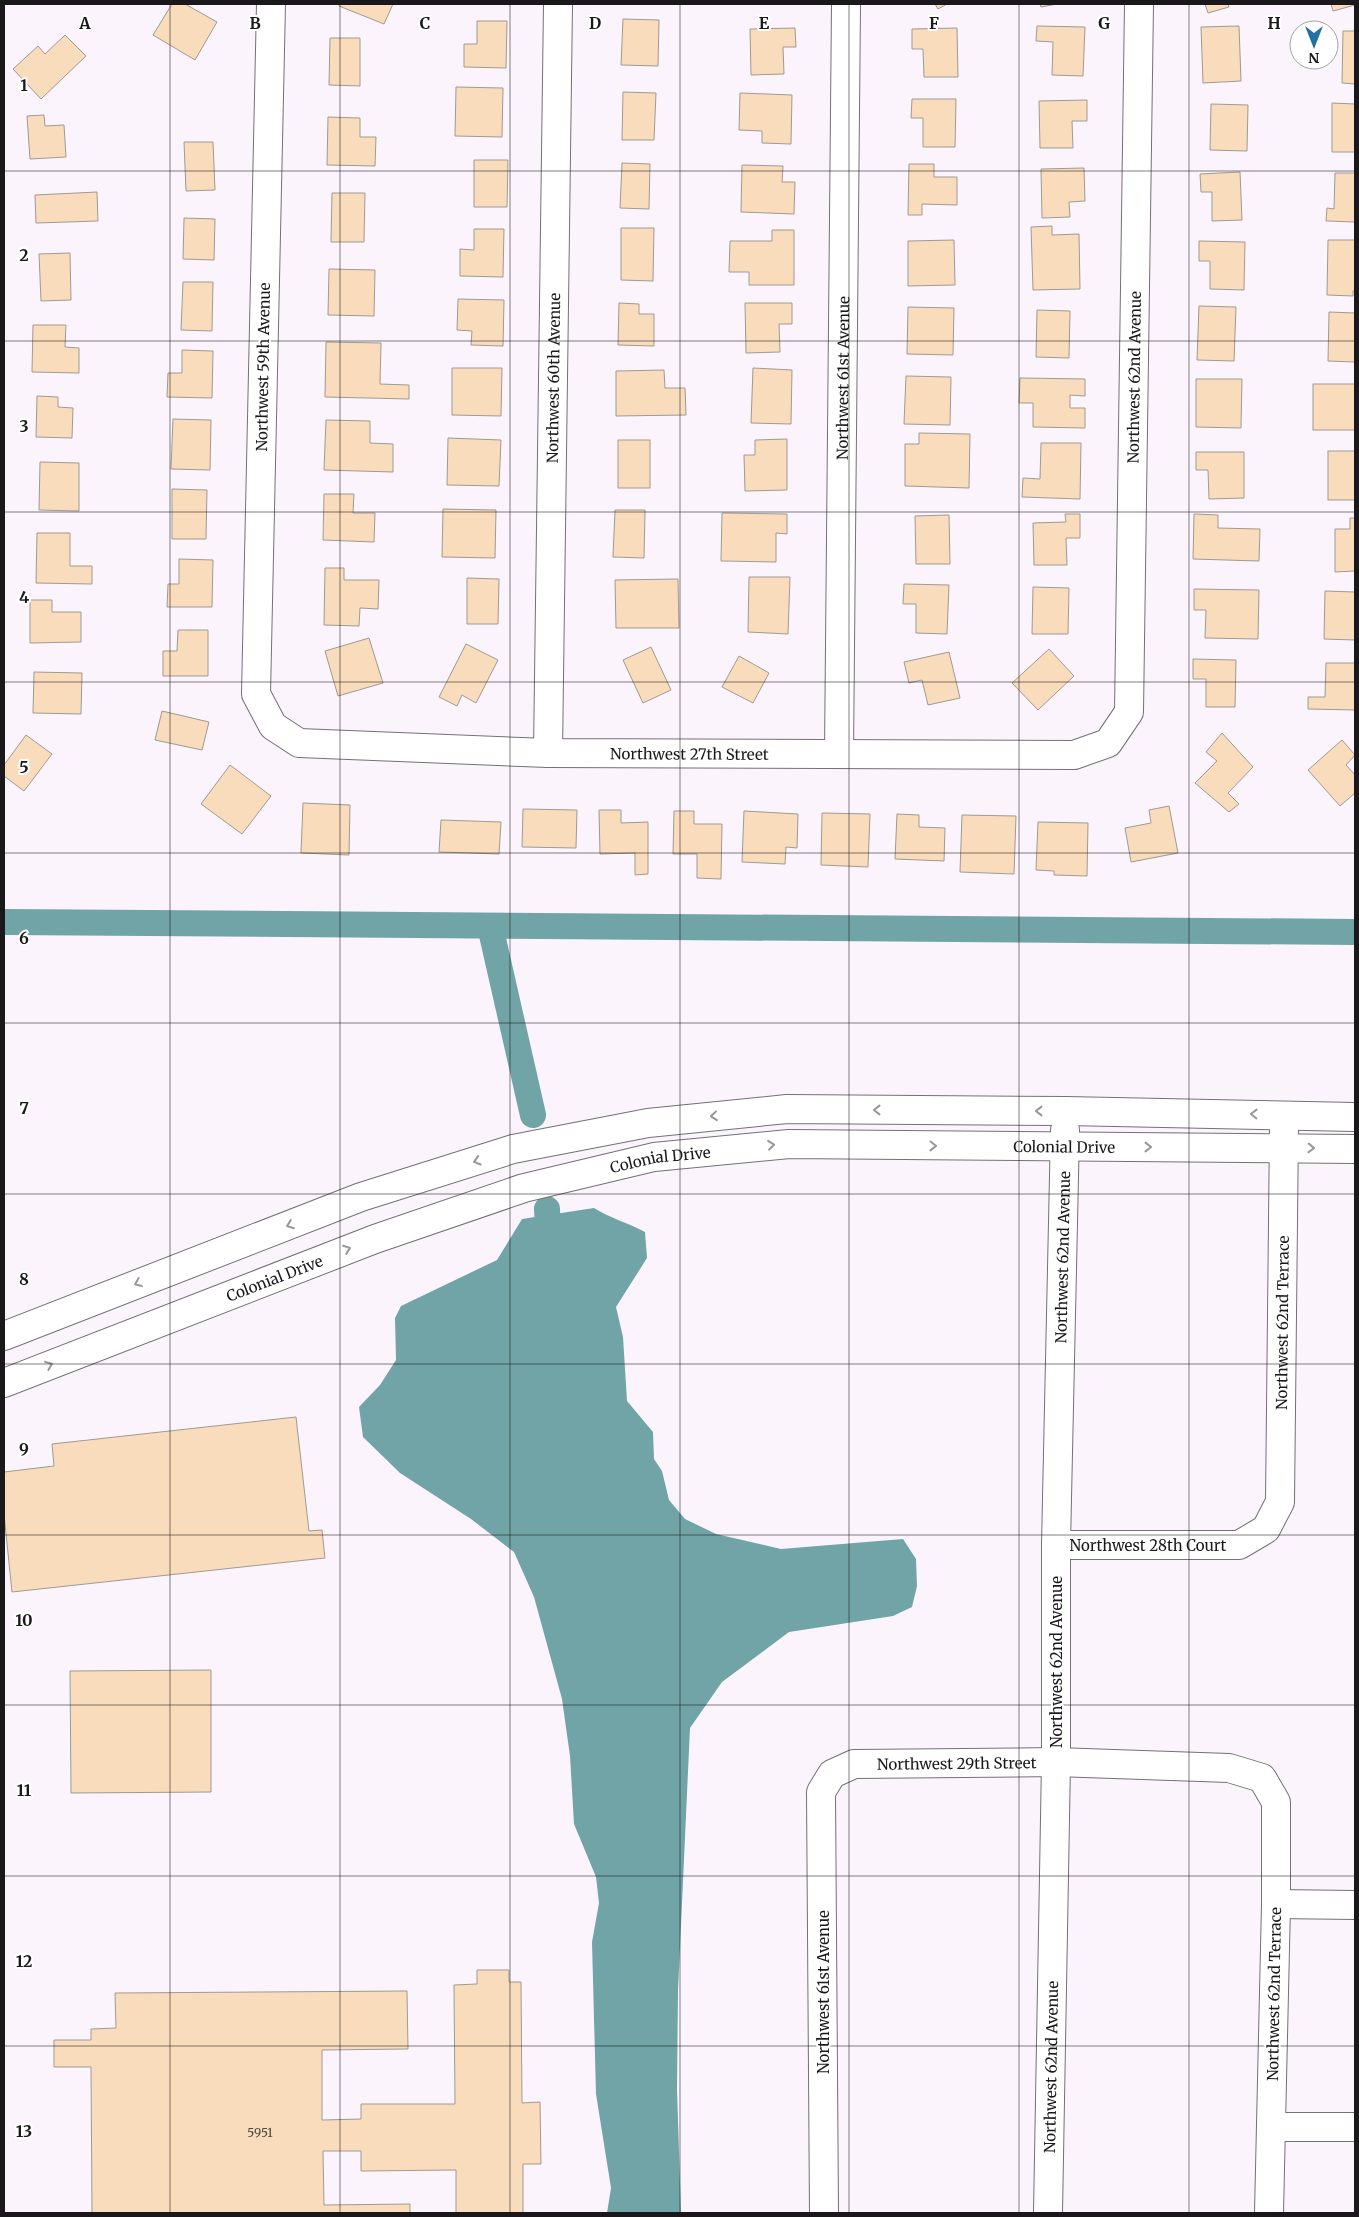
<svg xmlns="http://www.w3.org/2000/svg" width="1359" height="2217" font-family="Merriweather,serif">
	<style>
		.water { fill: #71a4a6 }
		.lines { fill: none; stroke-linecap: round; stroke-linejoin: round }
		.canal { stroke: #71a4a6; stroke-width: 26 }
		.building { fill: #f8dcbb; stroke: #a09a93 }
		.street-casing { stroke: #756f76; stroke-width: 30 }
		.street { stroke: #fff; stroke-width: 28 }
		.oneway { stroke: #989798 }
		.grid { fill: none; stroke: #1a181b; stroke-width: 1; stroke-opacity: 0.55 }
		.labels { text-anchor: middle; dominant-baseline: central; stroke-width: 4; stroke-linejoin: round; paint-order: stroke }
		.number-label { font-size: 12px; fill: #524943 }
		.street-label { font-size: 15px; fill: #1a181b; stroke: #fff }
		.grid-label { font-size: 16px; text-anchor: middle; font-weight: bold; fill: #1a181b; stroke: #fff; stroke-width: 4; stroke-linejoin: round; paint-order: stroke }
	</style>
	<rect width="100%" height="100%" fill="#fbf4fd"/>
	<path class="water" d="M 594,1208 C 610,1218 628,1223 645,1232 L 647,1258 L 616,1307 L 623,1337 L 627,1401 L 653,1432 L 654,1459 L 662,1471 L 669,1500 L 685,1519 L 716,1534 L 781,1549 L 903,1539 L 916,1559 L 917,1586 L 912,1607 L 893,1616 L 789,1632 L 722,1682 L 690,1728 L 678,1991 L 677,2089 L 681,2213 L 607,2213 L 611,2188 L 596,2094 L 592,1942 L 599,1903 L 596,1877 L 574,1824 L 570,1756 L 562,1699 L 534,1597 L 514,1552 L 471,1519 L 400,1473 L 363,1437 L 359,1407 L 380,1385 L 396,1360 L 395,1318 L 401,1306 L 497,1260 L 522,1219 Z"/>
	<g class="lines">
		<g class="canal">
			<polyline points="4,922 1355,932"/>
			<polyline points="490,926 533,1115"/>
			<polyline points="547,1209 549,1251"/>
		</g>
	</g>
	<g class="building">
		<polygon points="172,4 185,4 217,22 195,60 153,35"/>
		<polygon points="340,4 393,4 384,24 339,6"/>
		<polygon points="935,4 947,4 938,9"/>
		<polygon points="1040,4 1057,4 1041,7"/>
		<polygon points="1205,4 1228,4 1229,7 1208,13"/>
		<polygon points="1331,4 1355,4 1355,5 1333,11"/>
		<polygon points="623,19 659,20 658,66 621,65"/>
		<polygon points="477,21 507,21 506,68 464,67 464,44 477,44"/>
		<polygon points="1037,26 1085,27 1083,76 1052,75 1053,42 1036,41"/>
		<polygon points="1239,26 1241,81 1203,83 1201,27"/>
		<polygon points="795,28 796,47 783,47 784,74 751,75 750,29"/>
		<polygon points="957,28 958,77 924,77 923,49 912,49 912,29"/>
		<polygon points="1343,31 1355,31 1355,84 1342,83"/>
		<polygon points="65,35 86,56 41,99 13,69 38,46 45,54"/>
		<polygon points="330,38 360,38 360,86 329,85"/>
		<polygon points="456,87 503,88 502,137 455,136"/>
		<polygon points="623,92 656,93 654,140 622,140"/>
		<polygon points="740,93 792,95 791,144 762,143 762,131 739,130"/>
		<polygon points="912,99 956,99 955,147 923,147 923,118 911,118"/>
		<polygon points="1087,100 1087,121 1072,121 1073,148 1040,148 1039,101"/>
		<polygon points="1332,103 1355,104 1355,152 1332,152"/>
		<polygon points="1211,104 1248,105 1247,151 1210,150"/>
		<polygon points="44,115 45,126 64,125 66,157 30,159 27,116"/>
		<polygon points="328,117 360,118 360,137 376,137 375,166 327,165"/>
		<polygon points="184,142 213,142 215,190 186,191"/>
		<polygon points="474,160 508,160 507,207 474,207"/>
		<polygon points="622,163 650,164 649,209 620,208"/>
		<polygon points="909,164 934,164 934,177 957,177 957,205 922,204 922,215 908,215"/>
		<polygon points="742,165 783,166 782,182 795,182 794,214 741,212"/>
		<polygon points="1084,168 1085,201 1069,202 1070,217 1042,218 1041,169"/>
		<polygon points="1240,172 1242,220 1212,221 1212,192 1201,192 1200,174"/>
		<polygon points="1335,173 1355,173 1355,222 1326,221 1327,208 1334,209"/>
		<polygon points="97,192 98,221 36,223 35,195"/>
		<polygon points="332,193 365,193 364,242 331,242"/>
		<polygon points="184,218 215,219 214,260 183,259"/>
		<polygon points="1052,226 1052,235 1079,234 1080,289 1033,290 1031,227"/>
		<polygon points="621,228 654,228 653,281 621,280"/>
		<polygon points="474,229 504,229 503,277 460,276 460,249 474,250"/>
		<polygon points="772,230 794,230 794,285 749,285 749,272 729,272 730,241 772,241"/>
		<polygon points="954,240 955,285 908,286 908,241"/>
		<polygon points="1328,240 1355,240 1355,291 1353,291 1353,296 1327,295"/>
		<polygon points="1199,241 1245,242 1244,290 1210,289 1210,261 1199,261"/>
		<polygon points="70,253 71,300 41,301 39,254"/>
		<polygon points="329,269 375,270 374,316 328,315"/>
		<polygon points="183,282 213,282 212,331 181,330"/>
		<polygon points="458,299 504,300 503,346 471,345 472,331 457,330"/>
		<polygon points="619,303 639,304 639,314 654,314 654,346 618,345"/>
		<polygon points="745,303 792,303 792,324 779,324 780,352 746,353"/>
		<polygon points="1199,306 1236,307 1234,361 1197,360"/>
		<polygon points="908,307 954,308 953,355 907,354"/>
		<polygon points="1037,310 1070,311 1069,358 1036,357"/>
		<polygon points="1329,312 1355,313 1355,362 1328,361"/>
		<polygon points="33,325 66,325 65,347 79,348 79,373 32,372"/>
		<polygon points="326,342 381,343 380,384 409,385 409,399 325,397"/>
		<polygon points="182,350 213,351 212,398 167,397 168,373 182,373"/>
		<polygon points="452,368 502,368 501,416 452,415"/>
		<polygon points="753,368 792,370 791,424 751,423"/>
		<polygon points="664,370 665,388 685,388 686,415 616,416 616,371"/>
		<polygon points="906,376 951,377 950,425 904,424"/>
		<polygon points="1020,378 1085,379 1085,396 1070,395 1070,408 1085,408 1085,428 1033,427 1033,403 1019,403"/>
		<polygon points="1196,379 1242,379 1241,428 1196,427"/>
		<rect x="1313" y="384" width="42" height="46"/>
		<polygon points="37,396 58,397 58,407 73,408 72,438 36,437"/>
		<polygon points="173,419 211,420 210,470 171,469"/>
		<polygon points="326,420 370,421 370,443 393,444 393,472 324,470"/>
		<polygon points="919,433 970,434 969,488 905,486 905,444 919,444"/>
		<polygon points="448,438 501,440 499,486 447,485"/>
		<polygon points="787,439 787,490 745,491 744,455 755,455 755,440"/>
		<rect x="618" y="440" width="32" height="48"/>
		<polygon points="1041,443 1081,443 1080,499 1022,497 1023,478 1040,479"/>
		<rect x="1328" y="451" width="27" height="49"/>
		<polygon points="1196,452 1244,452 1244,498 1209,499 1208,470 1196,470"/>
		<polygon points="40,462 79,463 79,511 39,510"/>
		<polygon points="172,489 207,490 206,539 172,539"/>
		<polygon points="324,494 354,494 353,513 375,513 374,542 323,540"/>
		<polygon points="443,509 496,510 495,558 442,557"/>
		<polygon points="615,510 645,510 644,558 613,557"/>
		<polygon points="722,513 787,514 787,534 776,533 776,562 721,561"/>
		<polygon points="1065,514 1080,514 1080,538 1066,538 1067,565 1034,565 1033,523 1066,522"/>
		<polygon points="1194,514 1218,515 1218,528 1260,529 1259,561 1193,559"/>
		<polygon points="949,515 950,564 916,564 915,516"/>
		<polygon points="1350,518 1355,518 1355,571 1335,572 1335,529 1350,529"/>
		<polygon points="37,533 70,533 70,566 92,566 92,584 36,583"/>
		<polygon points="179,559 213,560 212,607 167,607 168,584 179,584"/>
		<polygon points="325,568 344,568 344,580 379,580 378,609 360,608 359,626 324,625"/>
		<polygon points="749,577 790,577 788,634 748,632"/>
		<polygon points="467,578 499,579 498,624 467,624"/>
		<polygon points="678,579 679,628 616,628 615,580"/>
		<polygon points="904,584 949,585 947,634 916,633 916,604 903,604"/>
		<polygon points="1033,587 1069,588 1068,634 1032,634"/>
		<polygon points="1194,589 1259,590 1258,639 1205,638 1206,610 1194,610"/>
		<polygon points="1325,591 1355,592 1355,640 1324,639"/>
		<polygon points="30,600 52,600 52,612 81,612 81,642 30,643"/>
		<polygon points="178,630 208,630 208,676 163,676 163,651 177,651"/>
		<polygon points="369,638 383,683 338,696 325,651"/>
		<polygon points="466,644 498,660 476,703 462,695 457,706 439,697"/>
		<polygon points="651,647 671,690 643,703 623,660"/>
		<polygon points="1049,649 1074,676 1038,710 1012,683"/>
		<polygon points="949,652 960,698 928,705 922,680 909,683 904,662"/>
		<polygon points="739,656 769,673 753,703 722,687"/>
		<polygon points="1193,659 1236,660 1235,707 1206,707 1206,679 1193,679"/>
		<polygon points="1326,663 1355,663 1355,710 1308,709 1308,697 1325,697"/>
		<polygon points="34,672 82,673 81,714 33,713"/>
		<polygon points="162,711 209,722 202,750 155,740"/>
		<polygon points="1222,733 1253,767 1228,793 1239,804 1229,812 1195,783 1217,761 1206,752"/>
		<polygon points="26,735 52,754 24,791 4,776 4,765"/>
		<polygon points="1342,740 1355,755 1346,765 1355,775 1355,793 1340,806 1308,770"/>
		<polygon points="230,765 271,796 242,834 201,804"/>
		<polygon points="303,803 350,805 349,855 301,853"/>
		<polygon points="1169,806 1178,853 1131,862 1125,828 1151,823 1149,810"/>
		<polygon points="523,809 577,810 576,848 522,847"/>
		<polygon points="599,810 621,810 621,823 648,822 648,874 635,875 635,853 600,854"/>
		<polygon points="674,811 694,811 694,824 722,824 721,879 697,878 697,854 673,854"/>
		<polygon points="744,811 798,814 797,848 786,847 785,864 742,862"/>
		<polygon points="822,813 870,814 868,867 821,865"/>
		<polygon points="897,814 919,815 919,827 945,828 944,861 895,859"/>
		<polygon points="962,815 1016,816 1014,874 960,872"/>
		<polygon points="441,820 501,822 499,854 439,852"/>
		<polygon points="1038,822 1088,823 1087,876 1054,875 1054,871 1036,870"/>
		<polygon points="296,1417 309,1531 322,1530 325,1558 12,1592 4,1514 4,1472 54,1466 52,1444"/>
		<polygon points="211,1670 211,1792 71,1793 70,1671"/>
		<polygon points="477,1970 509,1970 509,1982 521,1982 522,2103 540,2102 541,2164 523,2164 523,2213 456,2213 456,2170 361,2171 361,2151 323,2151 324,2205 410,2204 410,2213 92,2213 91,2067 54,2067 54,2040 91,2040 91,2029 116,2028 115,1993 407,1991 408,2049 322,2050 322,2120 361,2119 361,2104 455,2104 454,1985 477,1984"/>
	</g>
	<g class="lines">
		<defs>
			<g id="street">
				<path id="s1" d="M 271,4 L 256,694 L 273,726 L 299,743 L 548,753 L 1074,755 L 1108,743 L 1129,712 L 1139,4"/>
				<path id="s2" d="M 548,753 L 558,4"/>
				<path id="s3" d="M 839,753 L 846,4"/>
				<polyline points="4,1336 361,1197 513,1149 648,1123 787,1109 1066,1111 1355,1117"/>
				<path id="s4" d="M 4,1383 L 375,1239 L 524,1188 L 654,1157 L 789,1144 L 1355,1149"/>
				<path id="s5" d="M 1056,1545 L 1239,1545 L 1266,1529 L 1280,1502 L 1284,1128"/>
				<polyline points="1276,1904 1355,1905"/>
				<polyline points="1272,2127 1355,2127"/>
				<path id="s6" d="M 824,2213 L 821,1792 L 832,1774 L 854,1764 L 1056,1762 L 1229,1768 L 1262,1778 L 1276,1802 L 1276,1904 L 1269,2213"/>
				<path id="s7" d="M 1048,2213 L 1056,1762 L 1056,1545 L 1065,1130"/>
			</g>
		</defs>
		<use href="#street" class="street-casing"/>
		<use href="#street" class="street"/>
	</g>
	<defs><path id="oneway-chevron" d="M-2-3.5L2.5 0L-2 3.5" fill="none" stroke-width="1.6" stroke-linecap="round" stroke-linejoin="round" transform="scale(1.25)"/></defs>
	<g class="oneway">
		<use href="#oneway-chevron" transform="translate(877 1110) rotate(-180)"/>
		<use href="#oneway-chevron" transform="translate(1039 1111) rotate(-180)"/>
		<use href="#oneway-chevron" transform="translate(1254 1114) rotate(-179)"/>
		<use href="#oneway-chevron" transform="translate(714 1116) rotate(174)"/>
		<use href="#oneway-chevron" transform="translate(771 1145) rotate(-6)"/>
		<use href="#oneway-chevron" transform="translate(933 1146) rotate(1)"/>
		<use href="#oneway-chevron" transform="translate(1148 1147)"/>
		<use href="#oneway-chevron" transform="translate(1311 1148) rotate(2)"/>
		<use href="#oneway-chevron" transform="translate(477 1161) rotate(163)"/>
		<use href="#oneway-chevron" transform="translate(290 1225) rotate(159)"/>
		<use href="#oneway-chevron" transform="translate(347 1249) rotate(-21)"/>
		<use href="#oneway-chevron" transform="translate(138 1283) rotate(158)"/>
		<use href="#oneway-chevron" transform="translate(49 1365) rotate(-22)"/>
	</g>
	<path class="grid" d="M 170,4 L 170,2213M 340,4 L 340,2213M 510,4 L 510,2213M 680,4 L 680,2213M 849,4 L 849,2213M 1019,4 L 1019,2213M 1189,4 L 1189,2213M 4,171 L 1355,171M 4,341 L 1355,341M 4,512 L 1355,512M 4,682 L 1355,682M 4,853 L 1355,853M 4,1023 L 1355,1023M 4,1194 L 1355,1194M 4,1364 L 1355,1364M 4,1535 L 1355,1535M 4,1705 L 1355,1705M 4,1876 L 1355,1876M 4,2046 L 1355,2046"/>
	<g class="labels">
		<g class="number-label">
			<text x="260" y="2132">5951</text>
		</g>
		<g class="street-label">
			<text transform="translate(263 367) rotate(-89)">Northwest 59th Avenue</text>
			<text stroke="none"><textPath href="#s1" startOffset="1941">Northwest 62nd Avenue</textPath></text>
			<text stroke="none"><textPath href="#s2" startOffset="375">Northwest 60th Avenue</textPath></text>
			<text stroke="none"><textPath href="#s3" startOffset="375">Northwest 61st Avenue</textPath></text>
			<text stroke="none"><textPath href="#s1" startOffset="1148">Northwest 27th Street</textPath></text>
			<text stroke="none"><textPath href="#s4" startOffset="1100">Colonial Drive</textPath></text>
			<text stroke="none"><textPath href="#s4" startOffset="695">Colonial Drive</textPath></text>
			<text stroke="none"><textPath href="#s7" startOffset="956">Northwest 62nd Avenue</textPath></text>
			<text stroke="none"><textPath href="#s4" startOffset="290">Colonial Drive</textPath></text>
			<text stroke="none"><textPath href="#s5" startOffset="424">Northwest 62nd Terrace</textPath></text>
			<text stroke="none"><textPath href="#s5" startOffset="92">Northwest 28th Court</textPath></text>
			<text transform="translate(1056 1662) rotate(-90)">Northwest 62nd Avenue</text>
			<text stroke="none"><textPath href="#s6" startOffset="569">Northwest 29th Street</textPath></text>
			<text transform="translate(823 1992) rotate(-90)">Northwest 61st Avenue</text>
			<text transform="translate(1274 1994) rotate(-89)">Northwest 62nd Terrace</text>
			<text stroke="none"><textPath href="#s7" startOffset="146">Northwest 62nd Avenue</textPath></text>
		</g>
	</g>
	<g class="grid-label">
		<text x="85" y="29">A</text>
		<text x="255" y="29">B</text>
		<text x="425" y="29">C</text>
		<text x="595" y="29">D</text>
		<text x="764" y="29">E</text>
		<text x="934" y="29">F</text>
		<text x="1104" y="29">G</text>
		<text x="1274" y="29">H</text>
		<text x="24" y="91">1</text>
		<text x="24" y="261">2</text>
		<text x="24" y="432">3</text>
		<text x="24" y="603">4</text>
		<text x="24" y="773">5</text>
		<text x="24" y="944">6</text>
		<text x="24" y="1114">7</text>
		<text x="24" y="1285">8</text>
		<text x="24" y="1455">9</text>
		<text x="24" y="1626">10</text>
		<text x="24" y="1796">11</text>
		<text x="24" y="1967">12</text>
		<text x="24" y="2137">13</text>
	</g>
	<rect width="1359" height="2217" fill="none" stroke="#1a181b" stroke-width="10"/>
	<g transform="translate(1314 45) rotate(180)"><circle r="24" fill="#ffffff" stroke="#a3a3a4"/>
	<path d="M0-4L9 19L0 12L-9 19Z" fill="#2570a3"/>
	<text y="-8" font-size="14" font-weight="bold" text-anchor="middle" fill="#1a181b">N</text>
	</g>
</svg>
